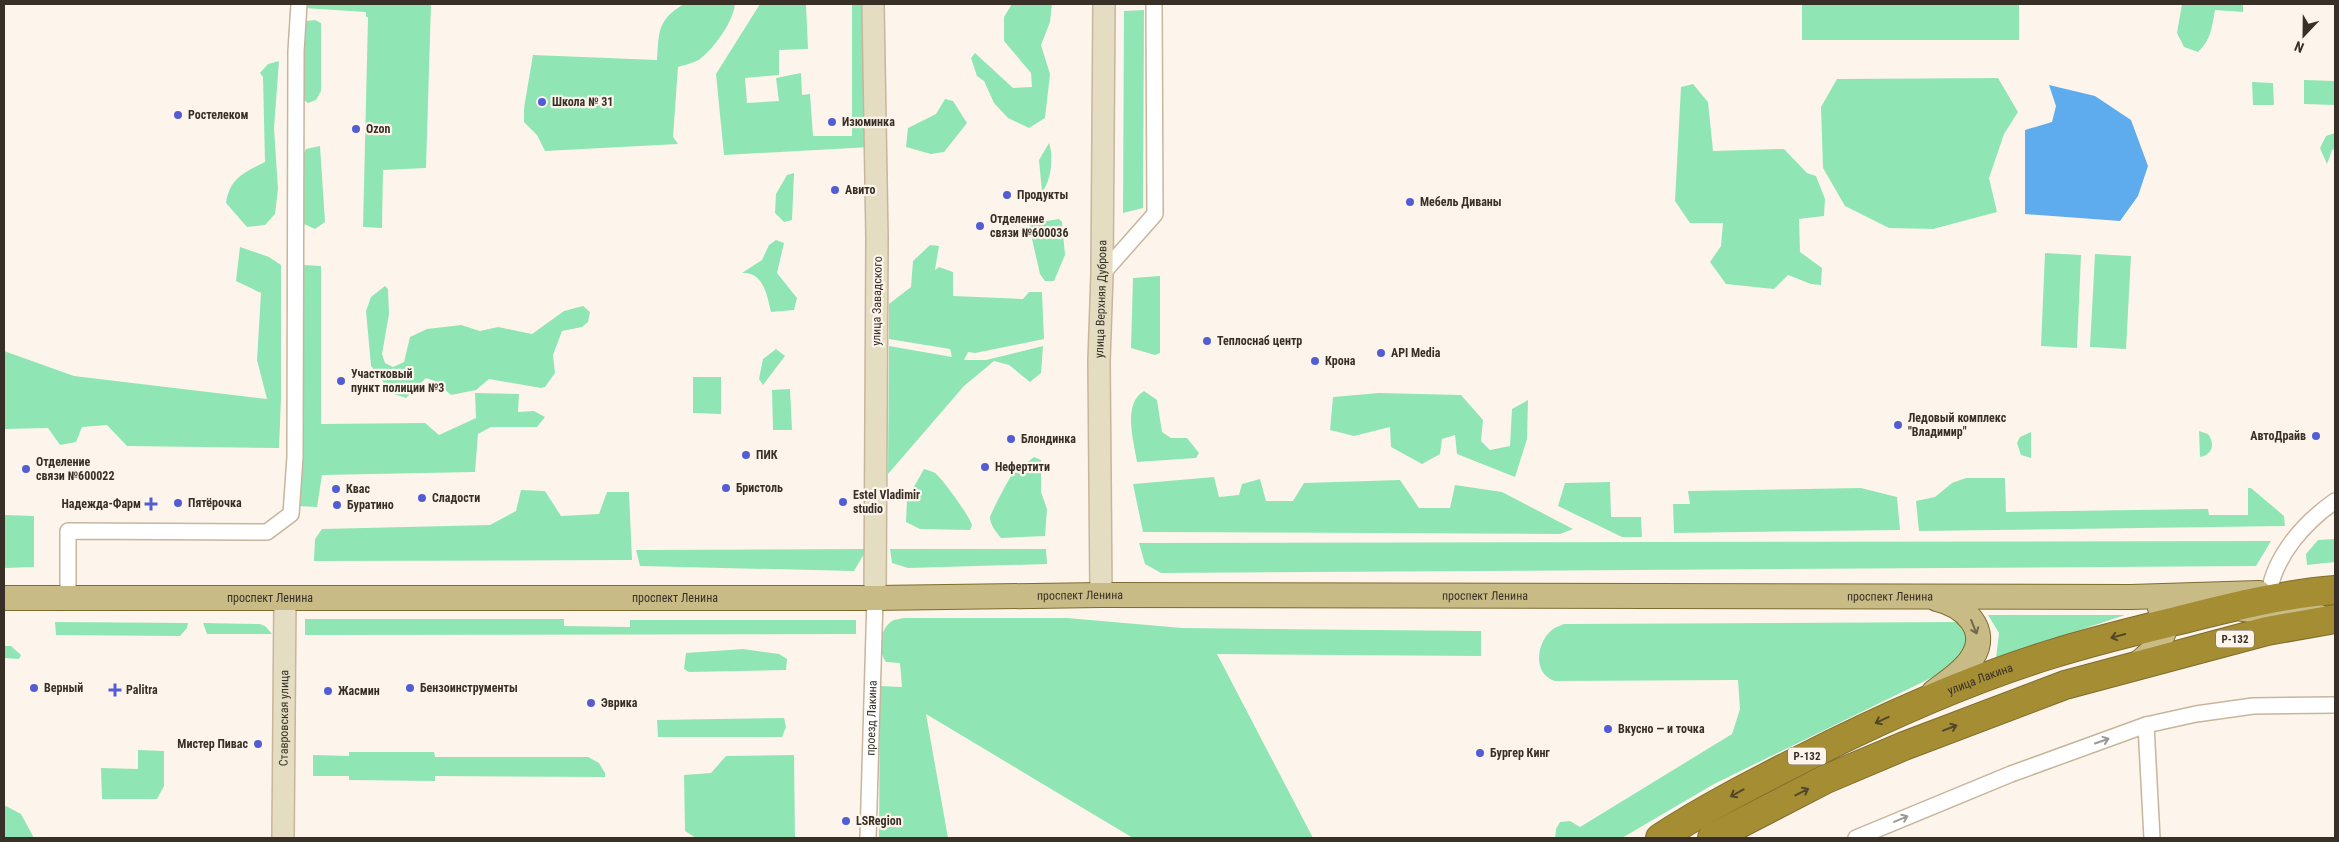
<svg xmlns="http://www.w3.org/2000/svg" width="2339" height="842" font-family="'Roboto Condensed',sans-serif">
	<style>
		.green { fill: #8fe6b4 }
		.water { fill: #5eabee }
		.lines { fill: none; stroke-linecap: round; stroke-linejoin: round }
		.street-casing { stroke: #c7b59c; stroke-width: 18 }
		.secondary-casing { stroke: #c7b59c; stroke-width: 24 }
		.primary-casing { stroke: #7e6c2f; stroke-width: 26 }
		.highway-casing { stroke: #7e6c2f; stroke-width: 30 }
		.street { stroke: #fff; stroke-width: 15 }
		.secondary { stroke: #e4ddc2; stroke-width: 21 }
		.primary { stroke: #c8bb85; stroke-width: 24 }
		.highway { stroke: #a48d33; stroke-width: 28 }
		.oneway { stroke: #72684d }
		.oneway2 { stroke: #53472a }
		.oneway3 { stroke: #9c9893 }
		.poi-dot { fill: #525dd3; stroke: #fdf5eb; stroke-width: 2 }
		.labels { text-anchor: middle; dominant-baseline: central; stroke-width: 4.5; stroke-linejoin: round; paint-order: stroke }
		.shield { fill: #fdf5eb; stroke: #736b62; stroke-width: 1 }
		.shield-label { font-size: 11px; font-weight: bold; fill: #383027 }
		.poi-label { font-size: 12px; font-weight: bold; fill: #383027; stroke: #fdf5eb; text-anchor: start }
		.street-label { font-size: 12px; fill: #383027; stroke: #fdf5eb }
	</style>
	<rect width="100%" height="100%" fill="#fdf5eb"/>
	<g class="green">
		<polygon points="304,4 431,4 426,168 383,170 382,228 363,227 368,17 366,17 366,12 304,8"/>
		<path d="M 684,4 L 735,4 C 733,22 715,47 700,59 C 694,63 684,65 678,67 L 673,137 L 678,144 L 545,151 L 537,135 L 524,122 L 524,108 L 533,55 L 657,60 C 659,32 657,20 684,4 Z"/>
		<polygon points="760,4 806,4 808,49 779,50 779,75 745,78 747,103 779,101 776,78 801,73 802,95 810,94 813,136 852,136 852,4 869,4 871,147 724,155 716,74"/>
		<polygon points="1012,4 1052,4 1050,22 1041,45 1050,74 1045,118 1029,128 1008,118 994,103 984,81 977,76 971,58 975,53 1013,88 1032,87 1031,73 1004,41 1004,17"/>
		<rect x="1802" y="4" width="217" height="36"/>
		<path d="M 2182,4 L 2243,4 L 2243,12 L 2215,10 C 2212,27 2211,40 2198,52 L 2184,47 L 2177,33 Z"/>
		<polygon points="1144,10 1143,208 1123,213 1124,11"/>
		<polygon points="315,20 321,23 321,91 316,100 308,103 301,98 301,26 306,21"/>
		<path d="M 279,61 L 274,128 L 278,189 L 275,214 L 265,225 L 247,227 L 226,203 C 230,178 243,173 265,162 L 263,77 L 260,73 L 268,64 Z"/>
		<polygon points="1998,78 2018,112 2004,134 1989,178 1997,212 1933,229 1889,228 1845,206 1823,168 1821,107 1837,79"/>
		<polygon points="2304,80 2335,81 2335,105 2304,104"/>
		<polygon points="2252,82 2273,83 2274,105 2253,105"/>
		<polygon points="1693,84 1708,102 1713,151 1784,149 1807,173 1816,176 1825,199 1824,216 1799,219 1800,252 1822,268 1821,285 1811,284 1788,275 1774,289 1726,284 1710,262 1721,246 1723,223 1690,223 1675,201 1681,87"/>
		<polygon points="945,99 953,101 967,123 944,152 931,154 906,147 908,128 936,114"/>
		<polygon points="2335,133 2335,149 2332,150 2327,164 2320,148 2326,136"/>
		<path d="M 1049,143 C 1054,157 1051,181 1042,192 L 1039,160 Z"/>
		<polygon points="320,146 325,222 315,229 304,224 301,159 306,149"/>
		<polygon points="794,173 792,220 784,222 775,213 776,194 787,175"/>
		<polygon points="1059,219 1062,222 1065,255 1054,281 1045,281 1040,274 1029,226 1034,223"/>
		<path d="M 776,240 L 784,243 L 777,273 L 797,298 L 794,310 L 771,312 C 767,295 763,271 742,273 L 762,260 L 769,245 Z"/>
		<polygon points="930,245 939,246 935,270 939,267 953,272 953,296 1023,299 1029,292 1042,292 1044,339 975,353 968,352 964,360 986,360 1043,346 1041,373 1030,382 1009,365 994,361 964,386 888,474 889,346 952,357 950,349 889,339 889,304 911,287 913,261"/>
		<polygon points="240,247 269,257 281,265 281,398 279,448 127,446 107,425 82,427 76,442 60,445 48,428 4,429 4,351 74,376 267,399 257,360 261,293 236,281"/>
		<polygon points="2045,253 2081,255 2077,348 2041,346"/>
		<polygon points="2095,254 2131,256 2126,349 2090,347"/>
		<polygon points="304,265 321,266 321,424 425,423 439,435 476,418 475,393 519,394 518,412 534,411 545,417 537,427 491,427 478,434 475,472 322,475 317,507 297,506"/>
		<polygon points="1160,276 1160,353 1155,355 1131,348 1133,278"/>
		<polygon points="385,286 388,289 389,314 382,354 385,363 393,367 404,362 410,337 427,329 461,325 480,331 498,327 532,334 564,311 583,306 590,312 588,322 582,327 562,331 553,355 555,373 545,387 541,388 489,379 476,390 451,395 435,381 426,378 406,398 388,392 381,378 371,366 366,311 371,297"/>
		<polygon points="776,349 785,356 763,385 759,379 763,359"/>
		<polygon points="693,377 721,377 721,414 693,413"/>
		<polygon points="790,389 792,430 773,430 772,390"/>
		<path d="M 1144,391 L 1157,400 L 1162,432 L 1171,438 L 1187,438 L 1199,453 L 1196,458 L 1137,462 C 1134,441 1122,404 1144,391 Z"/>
		<polygon points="1379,393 1461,395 1483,420 1481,441 1490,450 1510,446 1512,409 1528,400 1527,439 1515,477 1457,454 1455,435 1442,439 1440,454 1422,464 1391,447 1390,427 1354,436 1330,430 1333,397"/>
		<path d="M 2199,431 L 2208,434 C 2215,443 2213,455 2200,457 Z"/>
		<polygon points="2031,432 2031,458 2021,455 2017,443 2020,437"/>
		<path d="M 1034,457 L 1041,460 L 1041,492 L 1047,509 L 1045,536 L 1001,538 C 996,532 990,525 990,517 C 991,513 1009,478 1012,475 C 1018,468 1027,463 1034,457 Z"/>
		<path d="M 924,469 C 927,470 932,471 935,473 C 943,479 970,517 972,525 L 970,530 L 920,529 L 906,522 L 907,499 Z"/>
		<polygon points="1214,477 1219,497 1239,495 1242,484 1260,479 1266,501 1293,501 1304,483 1400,480 1419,508 1450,508 1455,485 1502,492 1573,529 1560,534 1143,532 1133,484"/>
		<polygon points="1966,478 2005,478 2006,512 2204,509 2208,509 2209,515 2248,515 2248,488 2251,488 2284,516 2285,526 1919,531 1916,501 1935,497 1952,483"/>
		<polygon points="1610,482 1611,517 1641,517 1642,537 1622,537 1558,506 1565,483"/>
		<polygon points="1861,488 1897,497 1900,530 1674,533 1673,504 1690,504 1688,491"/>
		<polygon points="521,490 545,491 561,516 599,514 607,492 629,492 632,560 314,561 315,539 322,529 490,525 516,511"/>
		<polygon points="4,515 34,516 34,567 4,568"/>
		<polygon points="2335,539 2335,562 2307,565 2306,554 2318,540"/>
		<polygon points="2271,541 2256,566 1161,573 1145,564 1139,543"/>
		<polygon points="867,549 854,571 640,566 636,550"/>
		<polygon points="890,549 1046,549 1047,564 908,568 892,563"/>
		<polygon points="1988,615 2125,615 1996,658 1999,633"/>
		<path d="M 904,618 L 1067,618 L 1182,628 L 1481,631 L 1481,656 L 1217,654 L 1313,838 L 1133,838 L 926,714 L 948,838 L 879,838 L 880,686 L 902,687 L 900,663 L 886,662 C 878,652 879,629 892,621 C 895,619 901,619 904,618 Z"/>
		<polygon points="305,619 564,619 564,626 630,627 630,620 856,620 856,634 305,635"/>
		<polygon points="55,622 188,623 187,628 180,636 56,635"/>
		<path d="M 1955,622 L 1963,626 L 1969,635 L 1964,655 L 1937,675 L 1714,784 L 1622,838 L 1555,838 L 1556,829 L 1560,822 L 1570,821 L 1580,827 L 1732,734 L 1740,709 L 1738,680 L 1555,681 C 1532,674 1536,642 1553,629 C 1556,627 1561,625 1564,624 Z"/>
		<polygon points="203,623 260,624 265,626 272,634 207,634"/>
		<polygon points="4,646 11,646 21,655 19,659 4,658"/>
		<polygon points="743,649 779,654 787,659 786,670 689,672 684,669 686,653"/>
		<polygon points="784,718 786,727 782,737 658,737 657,720"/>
		<polygon points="138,750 164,751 164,786 157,799 102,799 101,768 138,769"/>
		<polygon points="349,752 434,752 435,757 588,757 599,763 605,773 605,777 435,776 435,781 349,780 349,776 313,776 313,755 349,756"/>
		<polygon points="794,755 795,838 696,838 685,831 684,775 711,773 726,756"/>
		<polygon points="6,806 21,814 34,838 4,838 4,807"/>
	</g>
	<polygon class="water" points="2049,85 2095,96 2131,120 2148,166 2138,196 2120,221 2025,214 2025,130 2052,122 2056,106"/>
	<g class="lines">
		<defs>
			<g id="street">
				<polyline points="1102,274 1155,214 1154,4"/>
				<path d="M 2269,593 C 2275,555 2305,522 2335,501"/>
				<polyline points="68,598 68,531 267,532 291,514 295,457 296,51 299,4"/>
				<polyline points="2146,725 2152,838"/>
				<path id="s1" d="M 868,838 L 875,598"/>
				<polyline points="1856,838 2011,774 2146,725 2196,714 2253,706 2335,705"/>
			</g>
			<g id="secondary">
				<polyline points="873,4 877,238 875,598"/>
				<path id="s2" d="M 1101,595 L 1099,361 L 1102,274 L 1104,4"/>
				<path id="s3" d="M 283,838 L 285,598"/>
			</g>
			<g id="primary">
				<path id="s4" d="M 4,598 L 875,598 L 1101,595 L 2131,597 L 2259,593"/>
				<polyline points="2243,609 2319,617"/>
				<path d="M 2135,666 C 2153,652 2175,632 2160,608"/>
				<path d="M 1934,692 C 1947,682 1964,672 1972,658 C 1991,629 1963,605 1937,599"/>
			</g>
			<g id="highway">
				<path id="s5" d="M 1660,838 C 1704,809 1751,785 1798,761 C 1880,719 1964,681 2052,654 C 2093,641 2135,631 2176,621 C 2228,608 2282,594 2335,590"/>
				<polyline points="1712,838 1826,779 1904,746 2065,685 2267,631 2335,619"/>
			</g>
		</defs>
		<use href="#street" class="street-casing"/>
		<use href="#secondary" class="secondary-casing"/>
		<use href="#primary" class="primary-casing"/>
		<use href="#highway" class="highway-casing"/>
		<use href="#street" class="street"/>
		<use href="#secondary" class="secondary"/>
		<use href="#primary" class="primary"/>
		<use href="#highway" class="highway"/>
	</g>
	<defs><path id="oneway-shaft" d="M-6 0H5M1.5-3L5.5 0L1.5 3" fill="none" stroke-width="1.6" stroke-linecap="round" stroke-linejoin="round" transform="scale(1.25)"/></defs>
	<use class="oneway" href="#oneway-shaft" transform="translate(1974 627) rotate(68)"/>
	<g class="oneway2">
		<use href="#oneway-shaft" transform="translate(2118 636) rotate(165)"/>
		<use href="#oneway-shaft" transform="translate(1882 720) rotate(155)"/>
		<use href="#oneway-shaft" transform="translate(1950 728) rotate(-21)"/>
		<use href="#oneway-shaft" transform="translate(1802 792) rotate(-27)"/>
		<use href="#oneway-shaft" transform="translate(1737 793) rotate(151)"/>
	</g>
	<g class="oneway3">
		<use href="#oneway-shaft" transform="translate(2102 741) rotate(-19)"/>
		<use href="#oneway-shaft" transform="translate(1901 819) rotate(-23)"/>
	</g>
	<g class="poi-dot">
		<circle cx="542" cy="102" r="5"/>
		<circle cx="178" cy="115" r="5"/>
		<circle cx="832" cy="122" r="5"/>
		<circle cx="356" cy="129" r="5"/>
		<circle cx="835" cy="190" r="5"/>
		<circle cx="1007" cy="195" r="5"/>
		<circle cx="1410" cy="202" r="5"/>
		<circle cx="980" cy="226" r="5"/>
		<circle cx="1207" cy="341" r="5"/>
		<circle cx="1381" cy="353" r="5"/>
		<circle cx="1315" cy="361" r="5"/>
		<circle cx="341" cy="381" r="5"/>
		<circle cx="1898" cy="425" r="5"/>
		<circle cx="2316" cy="436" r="5"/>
		<circle cx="1011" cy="439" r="5"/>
		<circle cx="746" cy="455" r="5"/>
		<circle cx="985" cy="467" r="5"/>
		<circle cx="26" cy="469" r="5"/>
		<circle cx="726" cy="488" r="5"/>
		<circle cx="336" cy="489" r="5"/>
		<circle cx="422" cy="498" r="5"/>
		<circle cx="843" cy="502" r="5"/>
		<circle cx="178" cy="503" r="5"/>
		<path d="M148.5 496.5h5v5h5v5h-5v5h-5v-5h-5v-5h5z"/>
		<circle cx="337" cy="505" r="5"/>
		<circle cx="34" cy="688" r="5"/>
		<circle cx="410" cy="688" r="5"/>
		<path d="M112.5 682.5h5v5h5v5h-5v5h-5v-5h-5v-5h5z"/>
		<circle cx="328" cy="691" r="5"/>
		<circle cx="591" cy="703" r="5"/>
		<circle cx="1608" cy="729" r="5"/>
		<circle cx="258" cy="744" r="5"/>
		<circle cx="1480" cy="753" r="5"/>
		<circle cx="846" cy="821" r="5"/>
	</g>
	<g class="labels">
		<g class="shield">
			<rect x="2216" y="630.5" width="38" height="17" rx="4"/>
			<rect x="1788" y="747.5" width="38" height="17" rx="4"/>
		</g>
		<g class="shield-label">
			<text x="2235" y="639">Р-132</text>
			<text x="1807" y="756">Р-132</text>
		</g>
		<g class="poi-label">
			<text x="552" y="102">Школа № 31</text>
			<text x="188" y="115">Ростелеком</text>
			<text x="842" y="122">Изюминка</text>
			<text x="366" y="129">Ozon</text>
			<text x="845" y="190">Авито</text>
			<text x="1017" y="195">Продукты</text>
			<text x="1420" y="202">Мебель Диваны</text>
			<text x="990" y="219">Отделение<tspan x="990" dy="14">связи №600036</tspan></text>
			<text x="1217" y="341">Теплоснаб центр</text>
			<text x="1391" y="353">API Media</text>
			<text x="1325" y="361">Крона</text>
			<text x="351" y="374">Участковый<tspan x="351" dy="14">пункт полиции №3</tspan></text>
			<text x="1908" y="418">Ледовый комплекс<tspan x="1908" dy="14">"Владимир"</tspan></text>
			<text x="2306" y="436" text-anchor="end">АвтоДрайв</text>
			<text x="1021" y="439">Блондинка</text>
			<text x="756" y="455">ПИК</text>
			<text x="36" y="462">Отделение<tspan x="36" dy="14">связи №600022</tspan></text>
			<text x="995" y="467">Нефертити</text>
			<text x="736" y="488">Бристоль</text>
			<text x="346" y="489">Квас</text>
			<text x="853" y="495">Estel Vladimir<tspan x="853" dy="14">studio</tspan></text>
			<text x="432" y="498">Сладости</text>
			<text x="188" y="503">Пятёрочка</text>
			<text x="141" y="504" text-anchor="end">Надежда-Фарм</text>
			<text x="347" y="505">Буратино</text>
			<text x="44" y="688">Верный</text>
			<text x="420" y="688">Бензоинструменты</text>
			<text x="126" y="690">Palitra</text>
			<text x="338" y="691">Жасмин</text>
			<text x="601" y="703">Эврика</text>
			<text x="1618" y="729">Вкусно — и точка</text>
			<text x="248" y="744" text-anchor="end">Мистер Пивас</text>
			<text x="1490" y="753">Бургер Кинг</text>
			<text x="856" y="821">LSRegion</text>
		</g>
		<g class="street-label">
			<text stroke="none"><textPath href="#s2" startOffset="296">улица Верхняя Дуброва</textPath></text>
			<text transform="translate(877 301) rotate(-89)">улица Завадского</text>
			<text stroke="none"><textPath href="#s4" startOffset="1076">проспект Ленина</textPath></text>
			<text stroke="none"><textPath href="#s4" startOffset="1481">проспект Ленина</textPath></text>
			<text stroke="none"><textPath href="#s4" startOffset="1886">проспект Ленина</textPath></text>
			<text stroke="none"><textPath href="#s4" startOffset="266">проспект Ленина</textPath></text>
			<text stroke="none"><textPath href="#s4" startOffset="671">проспект Ленина</textPath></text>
			<text stroke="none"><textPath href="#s5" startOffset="358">улица Лакина</textPath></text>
			<text stroke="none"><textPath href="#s3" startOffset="120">Ставровская улица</textPath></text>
			<text stroke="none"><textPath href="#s1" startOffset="120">проезд Лакина</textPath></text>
		</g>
	</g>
	<rect width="2339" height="842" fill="none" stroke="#383027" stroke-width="10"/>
	<g transform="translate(2304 35) rotate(202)" stroke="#fdf5eb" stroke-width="4" paint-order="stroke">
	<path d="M0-4L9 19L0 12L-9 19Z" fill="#383027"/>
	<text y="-8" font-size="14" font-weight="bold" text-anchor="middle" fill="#383027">N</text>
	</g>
</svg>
